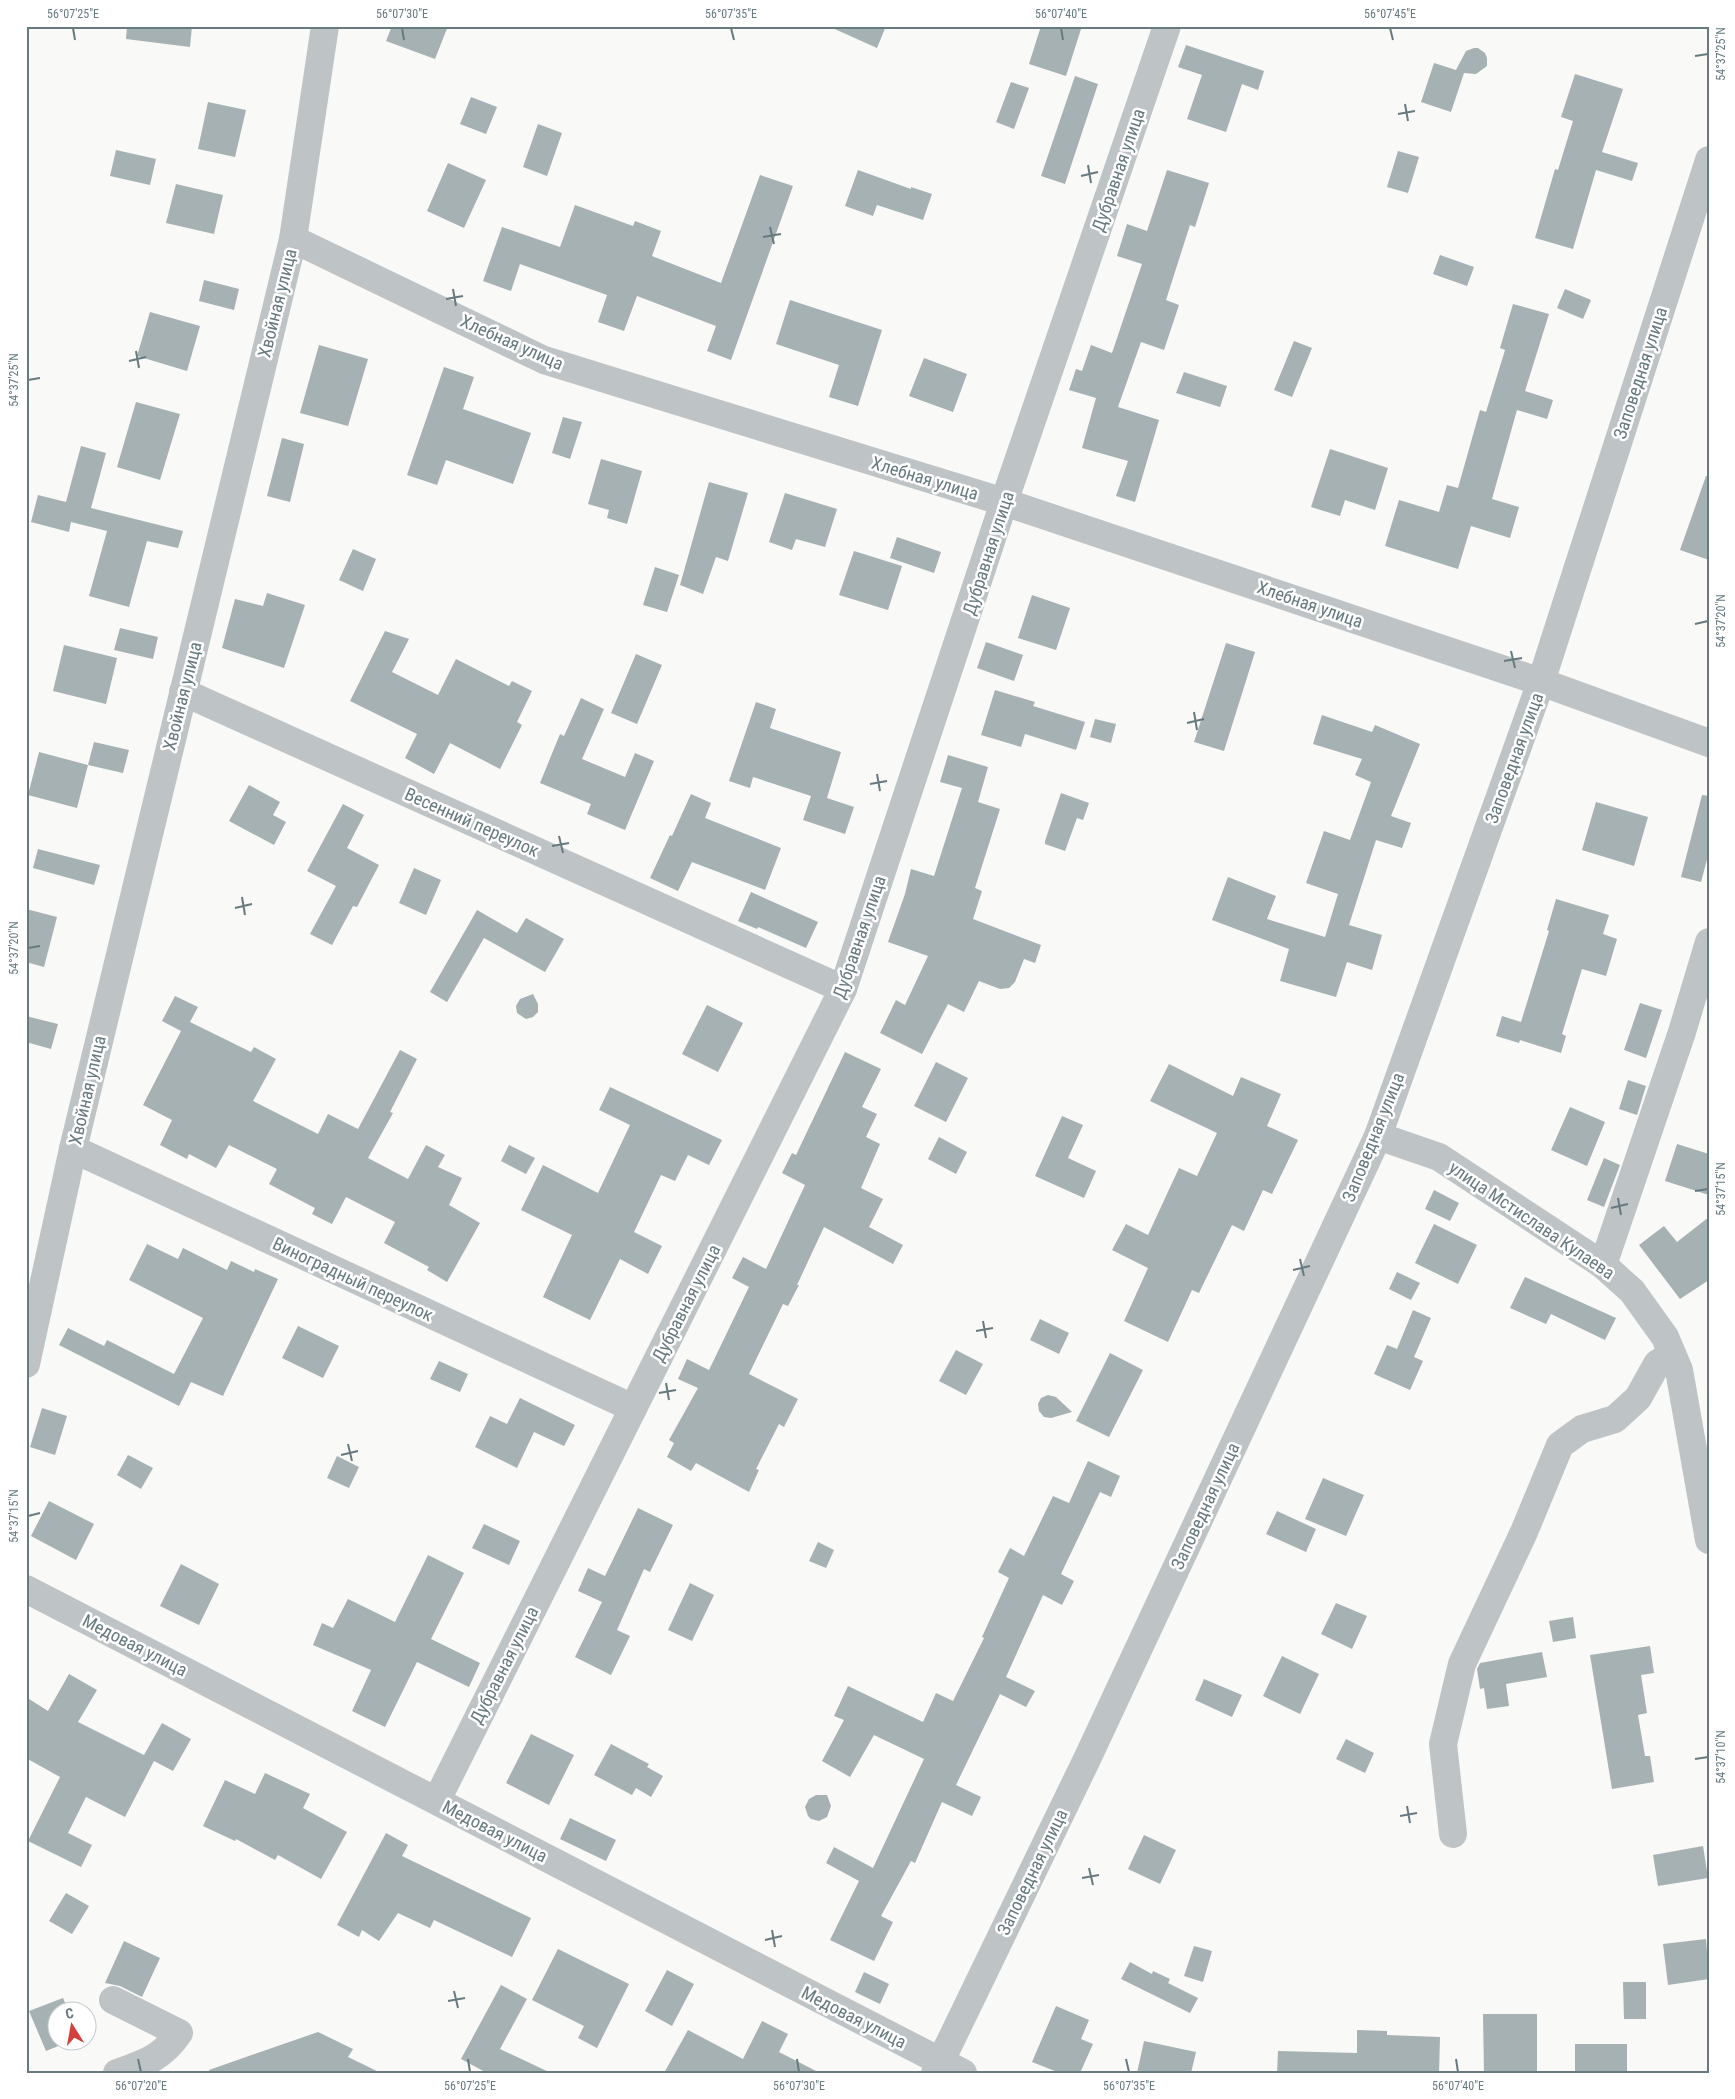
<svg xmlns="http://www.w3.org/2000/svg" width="1735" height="2099" font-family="'Roboto Condensed',sans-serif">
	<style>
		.building { fill: #a6b1b3 }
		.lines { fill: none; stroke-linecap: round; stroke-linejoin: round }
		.minor { stroke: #bec4c6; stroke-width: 28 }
		.ticks { fill: none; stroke: #667a7f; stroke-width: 2 }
		.labels { text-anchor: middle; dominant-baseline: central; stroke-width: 5; stroke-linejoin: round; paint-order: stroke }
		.street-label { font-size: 18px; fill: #667a7f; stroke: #fff }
		.neatline { fill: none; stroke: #667a7f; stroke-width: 2 }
		.ticks-label { font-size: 12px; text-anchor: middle; fill: #667a7f }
	</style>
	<rect width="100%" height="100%" fill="#f9f9f7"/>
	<g class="building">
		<polygon points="127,26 192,26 190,47 126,39"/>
		<polygon points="392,26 448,26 435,59 386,41"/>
		<polygon points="828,26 886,26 877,48"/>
		<polygon points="1041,26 1082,26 1066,76 1029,64"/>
		<polygon points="1186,45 1264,71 1258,90 1242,84 1226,132 1187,119 1202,75 1178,67"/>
		<polygon points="1474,48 1478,48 1485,53 1487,58 1487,66 1476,74 1464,73 1451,112 1421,102 1434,63 1456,70 1466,51"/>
		<polygon points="1575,74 1623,89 1602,152 1638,163 1632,181 1596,170 1573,249 1535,238 1555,169 1558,170 1573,121 1561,117"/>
		<polygon points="1075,76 1098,84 1065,184 1041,176"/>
		<polygon points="1011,82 1029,88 1014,129 996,122"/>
		<polygon points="471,97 497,107 486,134 460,124"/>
		<polygon points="208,102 246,110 235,157 198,149"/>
		<polygon points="538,124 562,133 547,176 523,167"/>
		<polygon points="116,150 156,159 150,185 110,176"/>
		<polygon points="1398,151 1419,157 1408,193 1387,187"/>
		<polygon points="448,163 486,180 464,228 427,211"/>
		<polygon points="858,170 911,189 911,187 932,194 923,220 877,205 873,216 845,206"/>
		<polygon points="1167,170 1209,183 1195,227 1190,225 1166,300 1179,305 1164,350 1141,342 1118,407 1159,420 1135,502 1116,496 1128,461 1082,448 1096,398 1069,390 1076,369 1082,371 1091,345 1112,353 1142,264 1117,256 1127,224 1147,231"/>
		<polygon points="760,175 793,186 731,360 707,351 716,326 637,296 624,331 598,322 607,295 520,264 511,291 483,281 502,227 560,247 575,205 633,226 635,221 661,231 652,256 721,283"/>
		<polygon points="176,184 223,195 214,234 166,223"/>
		<polygon points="1440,255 1474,267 1467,286 1433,274"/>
		<polygon points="204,280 239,289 234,310 199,301"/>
		<polygon points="1565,289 1591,300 1583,319 1557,308"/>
		<polygon points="790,300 882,330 858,406 829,397 839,365 776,344"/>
		<polygon points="1513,304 1549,314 1525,391 1553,400 1547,419 1517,410 1492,499 1519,507 1510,538 1471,526 1458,569 1385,546 1399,500 1439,512 1447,485 1458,488 1480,410 1486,412 1505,350 1500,348"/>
		<polygon points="150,312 200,326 187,371 137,356"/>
		<polygon points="1294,341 1312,348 1292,397 1274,390"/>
		<polygon points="319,345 368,359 348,426 300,413"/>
		<polygon points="924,358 967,374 953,412 909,396"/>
		<polygon points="444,367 474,377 463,409 531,433 513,484 446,460 437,485 407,475"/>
		<polygon points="1184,372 1227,386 1220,407 1176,393"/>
		<polygon points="136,402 180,414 160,480 117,467"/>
		<polygon points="563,417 582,422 570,459 552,453"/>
		<polygon points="282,438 304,444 290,502 267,496"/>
		<polygon points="81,446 106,453 91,508 183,531 178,548 147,541 129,607 89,596 107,531 71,522 69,532 31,522 38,495 66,502"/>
		<polygon points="1330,449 1388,468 1375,510 1345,500 1340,516 1311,507"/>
		<polygon points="601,459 642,471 627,524 607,518 609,510 588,504"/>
		<polygon points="1706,476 1709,476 1709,560 1680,550"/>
		<polygon points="709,482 748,493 728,561 716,557 703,594 680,585"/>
		<polygon points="785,493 837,509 825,547 796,539 792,550 769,542"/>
		<polygon points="897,537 941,552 934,573 890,558"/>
		<polygon points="353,549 376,559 363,591 339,580"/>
		<polygon points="854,551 902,566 888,610 839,595"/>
		<polygon points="655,567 679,575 667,612 643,605"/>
		<polygon points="267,593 305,605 284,668 222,648 235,599 263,606"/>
		<polygon points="1032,595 1070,608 1056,650 1018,638"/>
		<polygon points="120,628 158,637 153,659 114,650"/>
		<polygon points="385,631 409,639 392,672 438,695 456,659 509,686 512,681 532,691 517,722 522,725 500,769 450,743 434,774 405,758 417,734 350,701"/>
		<polygon points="986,642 1023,655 1014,681 977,668"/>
		<polygon points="1226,643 1255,652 1224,751 1194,742"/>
		<polygon points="64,645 117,658 106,704 53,691"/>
		<polygon points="636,654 662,665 637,724 611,713"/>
		<polygon points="995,690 1035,702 1033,706 1085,722 1076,750 1025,734 1021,747 981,735"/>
		<polygon points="581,698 604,709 582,759 625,777 635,753 654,761 625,830 587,814 591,804 540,783 560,734 564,736"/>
		<polygon points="756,702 776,709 770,728 841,752 827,798 854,807 845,834 803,820 811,796 753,777 750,788 729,781"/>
		<polygon points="1322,715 1372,732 1375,725 1420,744 1391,816 1411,823 1402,848 1376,840 1349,925 1382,935 1372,970 1347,962 1336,997 1280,981 1289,949 1212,920 1228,877 1276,896 1267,919 1325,937 1338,894 1306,883 1324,831 1350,840 1371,782 1355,775 1362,759 1313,744"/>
		<polygon points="1095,719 1116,724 1111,743 1090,737"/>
		<polygon points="94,742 129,750 123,773 88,765"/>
		<polygon points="39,752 88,765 77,808 28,795"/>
		<polygon points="948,755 988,767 978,802 1000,809 975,888 982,891 973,919 1041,945 1035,963 1024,959 1015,982 1009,988 1000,989 979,981 964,1012 948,1004 922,1054 880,1033 896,1000 905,1005 928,956 888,942 905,894 911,869 934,876 962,788 940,782"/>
		<polygon points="249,785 280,802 273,815 286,822 274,845 229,821"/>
		<polygon points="1061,793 1089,803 1083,820 1077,818 1065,851 1045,844 1045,841"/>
		<polygon points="691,794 711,803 705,818 781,848 765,890 692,862 678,891 650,878 670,835 672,836"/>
		<polygon points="1702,795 1709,796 1709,852 1701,882 1681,877"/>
		<polygon points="1596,802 1648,817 1634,866 1582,850"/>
		<polygon points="343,804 364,815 347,848 379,865 357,907 353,906 332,945 310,934 336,886 307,871"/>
		<polygon points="38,849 100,865 94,885 33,868"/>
		<polygon points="414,868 441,880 426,915 399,903"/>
		<polygon points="751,892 818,922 806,948 758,927 757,929 738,921"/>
		<polygon points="1556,899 1609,915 1603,934 1617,939 1606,976 1582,969 1562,1034 1566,1036 1561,1053 1520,1040 1519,1043 1496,1036 1502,1016 1521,1022 1549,931 1547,930"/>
		<polygon points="26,909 57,917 44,967 26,962"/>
		<polygon points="477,910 517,933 526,918 564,939 545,972 484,938 447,1002 430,992"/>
		<polygon points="533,994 538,1004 538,1012 533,1017 526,1019 517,1013 516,1006 520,999"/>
		<polygon points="175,996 198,1007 190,1022 251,1052 254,1047 276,1059 253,1101 318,1134 328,1114 358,1129 400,1050 417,1059 390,1112 393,1113 368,1158 408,1179 426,1145 445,1155 438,1167 462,1178 449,1205 480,1223 447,1282 427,1270 429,1267 384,1243 395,1222 346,1197 332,1224 312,1214 315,1208 269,1184 277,1169 229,1145 216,1168 189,1154 187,1159 160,1145 172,1120 143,1105 181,1031 162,1021"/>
		<polygon points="1640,1003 1662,1010 1646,1058 1624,1050"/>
		<polygon points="707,1005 743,1023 718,1072 682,1054"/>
		<polygon points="26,1016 58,1024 51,1049 26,1042"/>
		<polygon points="845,1052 881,1069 862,1107 877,1114 866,1137 880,1144 861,1188 883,1199 869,1227 903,1245 893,1264 824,1227 797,1285 799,1285 788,1306 783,1304 749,1374 798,1399 784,1427 779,1424 756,1469 759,1470 749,1492 696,1463 691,1471 667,1457 674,1443 669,1440 698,1388 678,1379 687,1359 709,1370 749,1287 732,1278 743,1257 766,1269 805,1185 782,1173 792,1153 796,1155"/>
		<polygon points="936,1062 968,1078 946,1122 914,1106"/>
		<polygon points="1169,1064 1233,1096 1241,1077 1281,1094 1267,1126 1298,1140 1272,1194 1263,1190 1244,1231 1232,1225 1199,1293 1192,1290 1168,1342 1124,1321 1148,1268 1112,1250 1126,1224 1148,1235 1179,1168 1197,1176 1217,1133 1150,1101"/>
		<polygon points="1628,1080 1646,1086 1637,1115 1619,1109"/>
		<polygon points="610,1087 722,1140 709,1165 688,1155 675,1181 661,1175 634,1232 662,1246 648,1274 620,1259 590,1320 543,1297 572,1235 521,1210 543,1165 598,1193 630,1125 599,1110"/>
		<polygon points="1570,1107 1605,1122 1587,1166 1551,1150"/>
		<polygon points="1062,1116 1083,1125 1068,1158 1096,1171 1084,1198 1035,1176"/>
		<polygon points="939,1137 967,1152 956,1174 928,1159"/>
		<polygon points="1677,1144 1709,1154 1709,1195 1665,1181"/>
		<polygon points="509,1145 535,1158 526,1174 501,1161"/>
		<polygon points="1604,1158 1620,1165 1604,1207 1587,1200"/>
		<polygon points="1434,1190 1459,1203 1450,1221 1425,1209"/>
		<polygon points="1709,1217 1709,1280 1680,1299 1639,1245 1664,1226 1677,1242"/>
		<polygon points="1434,1224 1477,1245 1458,1284 1415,1263"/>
		<polygon points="147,1244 178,1259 183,1248 227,1270 231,1261 254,1272 255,1269 278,1279 223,1396 191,1382 179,1406 59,1345 68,1328 104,1346 107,1340 174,1374 203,1318 129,1280"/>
		<polygon points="1397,1272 1420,1283 1411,1300 1389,1289"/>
		<polygon points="1525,1277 1616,1318 1605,1340 1551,1314 1546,1324 1510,1308"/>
		<polygon points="1413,1310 1431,1318 1414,1357 1423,1361 1410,1390 1374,1374 1387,1345 1397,1349"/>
		<polygon points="1040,1319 1069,1333 1059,1354 1030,1340"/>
		<polygon points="298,1326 339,1346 323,1378 282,1358"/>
		<polygon points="956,1350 983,1364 966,1395 939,1381"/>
		<polygon points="1110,1353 1143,1370 1109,1437 1076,1421"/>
		<polygon points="439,1361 468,1374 460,1392 430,1379"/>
		<polygon points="1048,1395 1056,1397 1072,1412 1051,1418 1044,1417 1039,1411 1038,1404 1041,1398"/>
		<polygon points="520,1398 575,1425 564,1446 534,1432 517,1468 475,1447 490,1416 507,1424"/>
		<polygon points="42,1408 67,1416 55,1455 30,1447"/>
		<polygon points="128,1455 153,1468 141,1489 117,1475"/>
		<polygon points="337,1456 359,1467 349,1488 327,1478"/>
		<polygon points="1088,1461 1120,1476 1111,1497 1100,1492 1061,1574 1074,1581 1062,1605 1043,1595 1006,1677 1035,1691 1026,1707 1000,1694 956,1785 981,1797 972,1816 942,1802 915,1863 911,1861 881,1916 893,1922 874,1961 830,1940 859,1881 826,1863 834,1847 873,1868 924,1759 874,1735 850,1777 822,1761 844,1720 834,1716 848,1686 923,1722 936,1693 953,1701 984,1638 982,1637 1009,1578 998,1572 1010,1548 1024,1556 1053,1496 1069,1503"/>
		<polygon points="1323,1478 1364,1495 1346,1536 1305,1519"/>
		<polygon points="49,1501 94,1524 76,1560 31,1536"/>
		<polygon points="638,1508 673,1525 650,1572 644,1569 617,1630 630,1636 611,1675 575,1657 602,1602 578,1591 588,1568 605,1576"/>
		<polygon points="1277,1511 1316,1529 1306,1552 1266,1534"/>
		<polygon points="484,1524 520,1541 509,1565 472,1548"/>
		<polygon points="818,1542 834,1550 826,1568 809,1561"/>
		<polygon points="428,1555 464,1573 431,1639 480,1663 469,1687 417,1662 385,1727 352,1711 371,1670 313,1645 322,1623 333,1628 348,1599 395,1622"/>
		<polygon points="181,1564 219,1584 199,1625 160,1606"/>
		<polygon points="690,1583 714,1595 692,1641 668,1630"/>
		<polygon points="1336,1603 1367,1616 1352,1649 1321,1634"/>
		<polygon points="1573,1617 1576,1638 1553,1642 1549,1621"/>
		<polygon points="1650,1646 1654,1673 1641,1675 1647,1713 1638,1715 1645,1756 1650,1756 1654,1782 1612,1789 1590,1655"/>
		<polygon points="1542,1652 1547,1677 1506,1684 1509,1706 1487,1709 1484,1688 1480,1689 1477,1669 1480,1663"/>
		<polygon points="1282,1656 1319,1674 1300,1714 1263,1696"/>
		<polygon points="69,1674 97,1690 78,1722 144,1755 162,1723 191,1739 173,1771 154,1761 125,1817 86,1797 68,1833 92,1845 81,1867 28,1841 60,1777 26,1758 26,1697 48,1711"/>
		<polygon points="1204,1679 1242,1695 1232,1717 1195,1700"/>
		<polygon points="531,1734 574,1755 549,1805 506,1783"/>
		<polygon points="1346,1739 1374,1753 1365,1773 1336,1759"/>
		<polygon points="611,1744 649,1764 647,1767 663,1776 651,1797 636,1788 632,1795 594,1775"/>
		<polygon points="265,1773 310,1794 303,1808 347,1832 321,1879 278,1855 275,1860 236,1839 235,1841 203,1826 225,1780 255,1794"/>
		<polygon points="816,1795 827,1795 831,1806 827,1817 819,1821 811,1819 808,1816 805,1807 809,1799"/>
		<polygon points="570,1818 616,1840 606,1861 560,1839"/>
		<polygon points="386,1833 408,1845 402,1856 531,1918 512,1957 434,1920 430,1928 398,1913 379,1941 362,1930 359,1937 337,1925"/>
		<polygon points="1144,1835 1176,1850 1160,1884 1128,1869"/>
		<polygon points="1703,1846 1708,1878 1658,1886 1653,1855"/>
		<polygon points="66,1893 89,1906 72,1934 49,1921"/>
		<polygon points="1706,1939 1709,1979 1668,1985 1663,1944"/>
		<polygon points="124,1941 160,1958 142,1997 120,1986 105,1983"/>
		<polygon points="1194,1946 1212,1951 1203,1982 1184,1976"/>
		<polygon points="558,1949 629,1984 597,2048 578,2038 584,2026 532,2000"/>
		<polygon points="1130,1962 1152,1974 1153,1971 1170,1979 1168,1983 1198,1998 1190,2013 1121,1979"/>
		<polygon points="667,1970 694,1984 672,2026 645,2011"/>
		<polygon points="864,1972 889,1984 880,2004 855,1992"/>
		<polygon points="1623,1982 1646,1982 1646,2019 1624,2019"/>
		<polygon points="501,1985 527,1999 500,2049 551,2073 487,2073 461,2059"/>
		<polygon points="63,1998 69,2012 58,2012 58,2042 68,2042 46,2051 29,2011"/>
		<polygon points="1056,2006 1089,2020 1081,2039 1093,2044 1080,2073 1060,2073 1032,2062"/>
		<polygon points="1483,2014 1537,2014 1537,2073 1484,2073"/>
		<polygon points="762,2021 788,2034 779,2052 820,2073 664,2073 688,2030 743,2059"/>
		<polygon points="1357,2030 1387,2031 1387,2035 1440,2037 1439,2073 1277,2073 1278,2051 1357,2053"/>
		<polygon points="318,2032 353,2049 348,2057 381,2073 209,2073 209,2070"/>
		<polygon points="1144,2041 1196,2052 1191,2073 1137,2073"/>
		<rect x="1575" y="2044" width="52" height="29"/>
	</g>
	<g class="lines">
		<g class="minor">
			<polyline points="293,239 544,360 1004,502 1541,682 1709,743"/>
			<polyline points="183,692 843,989"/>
			<polyline points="1378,1136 1439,1157 1603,1265 1632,1291 1665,1337 1679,1370 1709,1540"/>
			<polyline points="73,1149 633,1408"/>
			<polyline points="1603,1265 1682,1032 1709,942"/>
			<polyline points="26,1364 73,1149 293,239 325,26"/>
			<polyline points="26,1589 963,2073"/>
			<polyline points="437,1800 843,989 1004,502 1167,26"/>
			<polyline points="1453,1834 1443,1744 1462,1664 1524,1532 1560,1445 1582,1429 1615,1419 1638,1398 1657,1364 1672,1354"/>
			<path d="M 113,2000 L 179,2033 C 162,2058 145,2063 117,2073"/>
			<polyline points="935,2073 1088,1757 1378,1136 1541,682 1709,160"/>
		</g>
	</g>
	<path class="ticks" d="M 73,28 L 75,40M 402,28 L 404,40M 731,28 L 734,40M 1061,28 L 1063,40M 1390,28 L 1393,40M 1695,56 L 1708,54M 1405,104 L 1408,121M 1398,114 L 1415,111M 1088,165 L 1091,183M 1081,176 L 1098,172M 770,227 L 774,244M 763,237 L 781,234M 453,289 L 456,306M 446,299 L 463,296M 136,351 L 139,368M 129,361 L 146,357M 28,380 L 40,378M 1695,624 L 1708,621M 1511,651 L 1515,668M 1504,661 L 1522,658M 1194,712 L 1197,730M 1187,723 L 1204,719M 877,774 L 880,791M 870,784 L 887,781M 559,836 L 563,853M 552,846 L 569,843M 242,897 L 245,915M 235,908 L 252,904M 28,948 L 40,946M 1695,1191 L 1708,1189M 1618,1198 L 1621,1215M 1611,1208 L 1628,1204M 1300,1259 L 1304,1276M 1293,1270 L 1310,1266M 983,1321 L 986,1338M 976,1331 L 993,1328M 666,1383 L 669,1400M 659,1393 L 676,1390M 348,1444 L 352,1461M 341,1455 L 358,1451M 28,1516 L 40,1513M 1695,1759 L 1708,1757M 1407,1806 L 1410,1823M 1400,1816 L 1417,1813M 1089,1868 L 1093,1885M 1082,1878 L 1099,1875M 772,1930 L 775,1947M 765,1940 L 782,1936M 454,1991 L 458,2008M 448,2001 L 465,1998M 138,2059 L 141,2072M 468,2059 L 470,2072M 797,2059 L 799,2072M 1126,2059 L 1129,2072M 1456,2059 L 1458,2072"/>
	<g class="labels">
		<g class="street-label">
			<text transform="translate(1118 170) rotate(-71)">Дубравная улица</text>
			<text transform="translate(277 303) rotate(-76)">Хвойная улица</text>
			<text transform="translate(512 342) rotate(24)">Хлебная улица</text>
			<text transform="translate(1640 373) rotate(-72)">Заповедная улица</text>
			<text transform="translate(925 478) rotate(17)">Хлебная улица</text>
			<text transform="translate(988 553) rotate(-72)">Дубравная улица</text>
			<text transform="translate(1310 604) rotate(19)">Хлебная улица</text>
			<text transform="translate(182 696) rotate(-76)">Хвойная улица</text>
			<text transform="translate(1514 758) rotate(-70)">Заповедная улица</text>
			<text transform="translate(472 822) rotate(24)">Весенний переулок</text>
			<text transform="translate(859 937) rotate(-71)">Дубравная улица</text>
			<text transform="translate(87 1090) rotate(-77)">Хвойная улица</text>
			<text transform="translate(1373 1137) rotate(-68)">Заповедная улица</text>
			<text transform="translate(1532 1220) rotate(34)">улица Мстислава Кулаева</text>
			<text transform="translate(353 1279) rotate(25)">Виноградный переулок</text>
			<text transform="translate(686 1303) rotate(-63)">Дубравная улица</text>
			<text transform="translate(1205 1506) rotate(-65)">Заповедная улица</text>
			<text transform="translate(135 1645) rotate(27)">Медовая улица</text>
			<text transform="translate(504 1665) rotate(-63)">Дубравная улица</text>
			<text transform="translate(495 1831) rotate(27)">Медовая улица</text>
			<text transform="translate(1032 1872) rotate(-64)">Заповедная улица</text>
			<text transform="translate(854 2017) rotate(27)">Медовая улица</text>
		</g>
	</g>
	<rect width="1735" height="2099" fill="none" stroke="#ffffff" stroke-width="55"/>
	<g transform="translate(72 2026) rotate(349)"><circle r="24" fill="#ffffff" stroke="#c2cacc"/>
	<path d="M0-4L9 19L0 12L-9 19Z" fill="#d4403d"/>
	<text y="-8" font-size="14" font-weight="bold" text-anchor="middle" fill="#667a7f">С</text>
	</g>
	<rect x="28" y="28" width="1680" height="2044" class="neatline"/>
	<g class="ticks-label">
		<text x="73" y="18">56°07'25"E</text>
		<text x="402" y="18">56°07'30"E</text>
		<text x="731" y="18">56°07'35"E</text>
		<text x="1061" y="18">56°07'40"E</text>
		<text x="1390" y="18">56°07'45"E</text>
		<text transform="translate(1721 54) rotate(-90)" y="4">54°37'25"N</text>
		<text transform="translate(14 380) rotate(-90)" y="4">54°37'25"N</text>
		<text transform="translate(1721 621) rotate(-90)" y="4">54°37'20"N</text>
		<text transform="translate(14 948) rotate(-90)" y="4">54°37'20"N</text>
		<text transform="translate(1721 1189) rotate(-90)" y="4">54°37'15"N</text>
		<text transform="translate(14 1516) rotate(-90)" y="4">54°37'15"N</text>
		<text transform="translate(1721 1757) rotate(-90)" y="4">54°37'10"N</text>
		<text x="141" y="2090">56°07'20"E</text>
		<text x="470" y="2090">56°07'25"E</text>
		<text x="799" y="2090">56°07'30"E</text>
		<text x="1129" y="2090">56°07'35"E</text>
		<text x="1458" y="2090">56°07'40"E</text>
	</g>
</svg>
